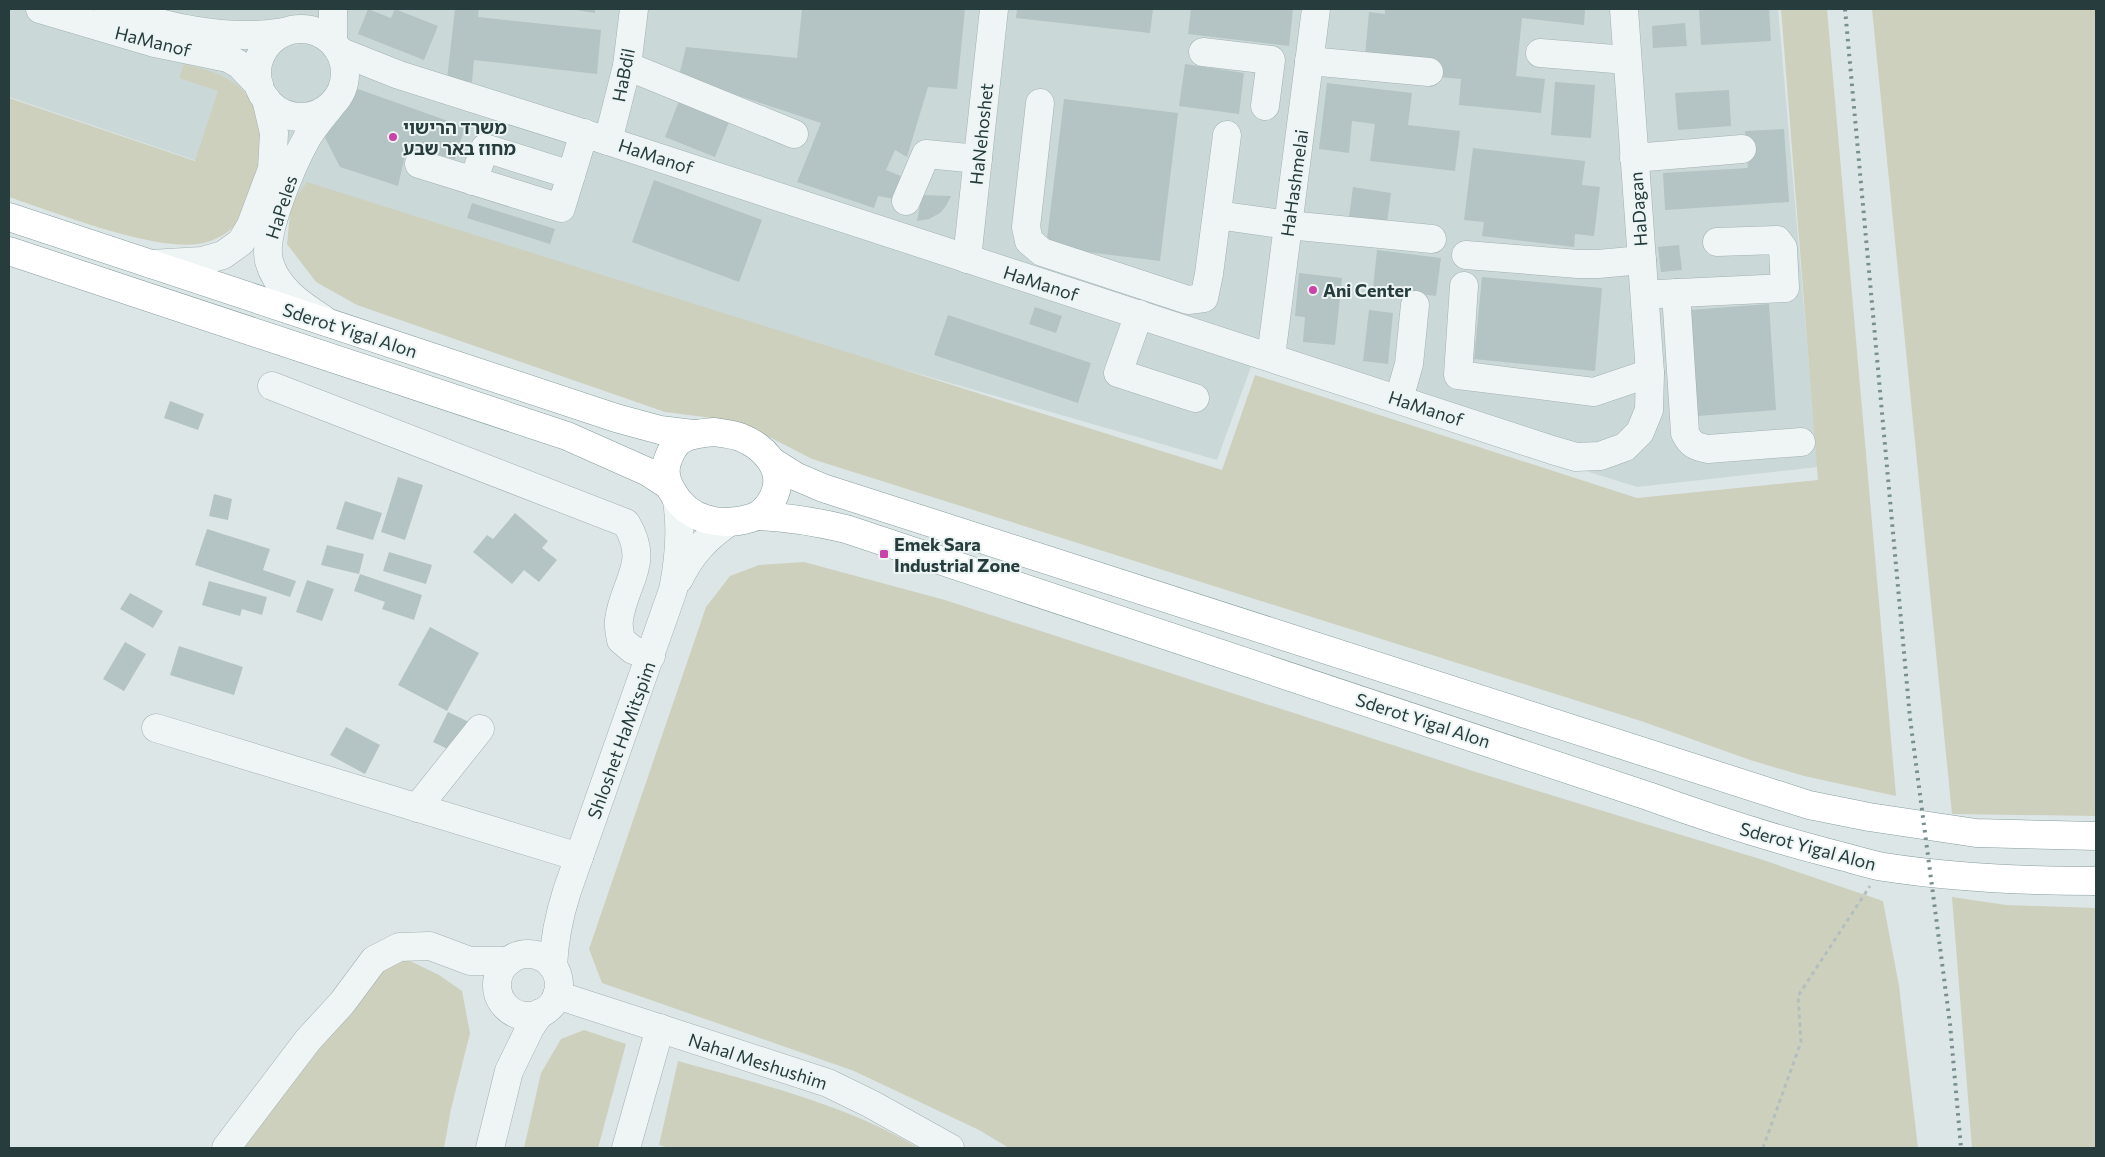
<svg xmlns="http://www.w3.org/2000/svg" width="2105" height="1157" font-family="Commissioner,'Noto Sans Hebrew',sans-serif">
	<style>
		.built { fill: #cbd8d8 }
		.green { fill: #ced0be }
		.building { fill: #b4c3c3 }
		.lines { fill: none; stroke-linecap: round; stroke-linejoin: round }
		.minor-casing { stroke: #a3b0b1; stroke-width: 29 }
		.highway-casing { stroke: #859d9d; stroke-width: 29 }
		.path { stroke: #b3bebe; stroke-width: 3; stroke-dasharray: 4 4; stroke-linecap: butt }
		.minor { stroke: #eff5f5; stroke-width: 28 }
		.highway { stroke: #fff; stroke-width: 28 }
		.rail { stroke: #778f90; stroke-width: 4; stroke-dasharray: 2.5 5; stroke-linecap: butt }
		.poi-dot { fill: #cb42a9; stroke: #ecf4f4; stroke-width: 2 }
		.labels { text-anchor: middle; dominant-baseline: central; stroke-width: 4; stroke-linejoin: round; paint-order: stroke }
		.street-label { font-size: 18px; fill: #273c3d; stroke: #ecf4f4 }
		.poi-label { font-size: 18px; font-weight: bold; fill: #273c3d; stroke: #ecf4f4; text-anchor: start }
	</style>
	<rect width="100%" height="100%" fill="#dde6e7"/>
	<polygon class="built" points="9,9 1778,9 1818,467 1637,487 1251,367 1217,460 288,192 9,97"/>
	<g class="green">
		<polygon points="1781,9 1827,9 1896,796 1804,776 1750,760 1641,721 812,459 748,426 720,419 665,412 357,305 316,282 287,244 291,204 307,182 1222,470 1255,375 1637,498 1818,480"/>
		<polygon points="1872,9 2096,9 2096,816 1952,814"/>
		<path d="M 184,64 C 212,71 235,76 252,102 C 260,115 264,153 261,169 C 259,179 244,212 238,221 C 232,231 218,239 207,242 C 164,256 54,212 9,197 L 9,98 L 195,161 L 218,91 L 179,78 Z"/>
		<polygon points="804,562 945,600 1473,771 1760,859 1883,901 1899,986 1918,1148 1009,1148 979,1130 854,1071 602,983 589,949 706,607 730,576 759,565"/>
		<polygon points="1952,897 2006,905 2096,908 2096,1148 1972,1148"/>
		<polygon points="400,956 439,975 462,991 470,1033 451,1109 444,1148 243,1148 377,974"/>
		<polygon points="584,1030 626,1044 598,1148 524,1148 541,1073 561,1039"/>
		<path d="M 678,1061 C 760,1084 845,1104 919,1148 L 669,1148 L 659,1145 Z"/>
	</g>
	<g class="building">
		<polygon points="368,9 391,18 395,9 438,26 424,60 358,34"/>
		<polygon points="455,9 479,9 478,17 601,30 597,74 474,60 472,82 447,79"/>
		<polygon points="570,9 595,9 595,13"/>
		<polygon points="802,9 965,9 957,89 928,87 907,157 895,150 886,170 901,176 894,199 878,196 874,208 797,182 821,123 679,76 686,47 797,58"/>
		<polygon points="1017,9 1153,9 1150,33 1016,18"/>
		<polygon points="1191,9 1293,9 1289,46 1188,34"/>
		<polygon points="1385,9 1585,9 1584,25 1522,18 1516,76 1545,79 1541,113 1459,105 1461,79 1439,77 1440,64 1365,56 1369,12 1385,14"/>
		<polygon points="1699,9 1769,9 1771,41 1701,45"/>
		<polygon points="1685,23 1687,46 1653,48 1652,26"/>
		<polygon points="1185,64 1244,73 1239,114 1179,106"/>
		<polygon points="1555,82 1595,85 1591,138 1551,135"/>
		<polygon points="1327,83 1412,93 1408,125 1460,131 1455,171 1370,161 1375,124 1352,121 1349,153 1319,149"/>
		<polygon points="358,89 465,127 455,159 407,147 398,186 340,167 317,122"/>
		<polygon points="1729,90 1731,126 1678,130 1675,93"/>
		<polygon points="1064,99 1178,113 1160,261 1046,247"/>
		<polygon points="679,101 729,122 715,157 665,137"/>
		<polygon points="1784,129 1789,202 1665,210 1663,173 1748,168 1745,131"/>
		<polygon points="1473,148 1585,161 1582,185 1600,187 1594,236 1575,234 1574,247 1482,236 1484,222 1464,220"/>
		<polygon points="654,180 762,220 739,282 632,242"/>
		<polygon points="1353,187 1391,193 1387,223 1349,217"/>
		<polygon points="922,195 951,196 946,206 940,213 929,219 917,221"/>
		<polygon points="472,203 555,229 550,244 467,218"/>
		<polygon points="1679,245 1682,270 1661,272 1658,247"/>
		<polygon points="1377,250 1441,258 1436,296 1373,288"/>
		<polygon points="1299,273 1342,278 1335,345 1303,342 1305,317 1295,316"/>
		<polygon points="1482,277 1602,288 1595,371 1474,359"/>
		<polygon points="1769,304 1776,410 1698,416 1690,310"/>
		<polygon points="1035,307 1062,316 1056,333 1029,324"/>
		<polygon points="1369,310 1393,313 1388,364 1363,361"/>
		<polygon points="948,315 1091,363 1078,403 934,355"/>
		<polygon points="170,401 204,414 198,430 164,418"/>
		<polygon points="398,477 423,485 405,540 381,532"/>
		<polygon points="214,494 232,499 228,520 209,516"/>
		<polygon points="345,501 382,513 373,540 336,529"/>
		<polygon points="515,513 548,541 542,548 557,560 539,582 524,570 512,584 473,552 487,535 493,539"/>
		<polygon points="207,529 270,549 263,570 296,581 290,597 195,565"/>
		<polygon points="327,545 364,554 359,574 321,565"/>
		<polygon points="389,552 432,565 426,584 383,571"/>
		<polygon points="360,574 422,595 414,620 382,609 385,602 354,591"/>
		<polygon points="307,580 334,589 322,621 296,612"/>
		<polygon points="209,581 267,597 262,615 242,609 240,616 202,605"/>
		<polygon points="130,593 163,611 153,628 120,609"/>
		<polygon points="430,627 479,653 447,711 398,685"/>
		<polygon points="125,642 146,654 124,691 103,679"/>
		<polygon points="179,646 243,667 234,695 170,675"/>
		<polygon points="448,712 471,723 456,753 433,742"/>
		<polygon points="346,727 380,745 365,774 330,755"/>
	</g>
	<g class="lines">
		<defs>
			<g id="minor">
				<polyline points="40,9 155,43 228,58 240,65 259,85"/>
				<path d="M 108,9 C 166,26 223,42 284,32"/>
				<polyline points="333,9 333,42"/>
				<circle cx="301" cy="73" r="44"/>
				<polyline points="341,52 399,75 608,141 1552,450 1576,457 1600,456 1625,447 1640,432 1649,410 1650,373 1624,9"/>
				<polyline points="1203,52 1271,60 1265,106"/>
				<polyline points="1540,53 1627,60"/>
				<polyline points="1309,61 1429,72"/>
				<polyline points="627,66 794,134"/>
				<polyline points="1040,103 1026,227 1029,241 1042,252 1188,300 1204,298 1209,274 1227,135"/>
				<polyline points="608,141 627,66 634,9"/>
				<polyline points="1634,158 1742,149"/>
				<polyline points="419,164 561,208 584,133"/>
				<polyline points="473,181 485,148 571,175"/>
				<polyline points="906,201 926,154 978,159"/>
				<polyline points="1217,215 1288,225 1432,239"/>
				<polyline points="1466,255 1578,264 1598,264 1642,260"/>
				<polyline points="967,259 994,9"/>
				<polyline points="151,264 202,261 223,255 241,242 251,225 272,169 274,133 266,99"/>
				<polyline points="1464,286 1458,375 1594,392 1650,373"/>
				<path d="M 1676,293 L 1685,433 C 1690,444 1696,447 1708,449 L 1801,442"/>
				<polyline points="1658,294 1785,288 1783,248 1777,240 1717,242"/>
				<polyline points="1139,314 1118,373 1195,398"/>
				<path d="M 323,319 C 301,305 276,288 269,261 C 262,233 293,163 307,138 C 314,126 322,117 330,107"/>
				<polyline points="1271,357 1316,9"/>
				<path d="M 272,386 L 626,523 C 651,564 624,581 619,620 C 618,626 620,634 621,640 L 633,650 L 651,656"/>
				<polyline points="1399,399 1409,364 1415,305"/>
				<path d="M 679,579 C 691,554 706,538 729,522"/>
				<polyline points="156,728 579,857"/>
				<polyline points="417,808 480,729"/>
				<circle cx="528" cy="985" r="31"/>
				<path d="M 553,967 C 554,940 559,916 567,891 L 673,590 C 679,560 682,531 677,501"/>
				<polyline points="557,995 828,1083 871,1104 950,1148"/>
				<polyline points="226,1148 308,1040 342,1003 374,960 399,947 430,946 470,961 509,961"/>
				<polyline points="490,1148 509,1071 530,1028 540,1013"/>
				<polyline points="626,1148 660,1028"/>
			</g>
			<g id="highway">
				<polyline points="9,217 616,418 660,430 693,434"/>
				<polyline points="9,251 567,436 648,472 668,485"/>
				<path d="M 714,432 C 722,433 732,434 740,437 C 765,447 787,471 773,498 C 768,508 762,515 751,518 C 721,527 688,521 672,491 C 667,483 664,472 667,462 C 670,454 673,445 681,440 C 690,434 702,433 714,432 Z"/>
				<polyline points="773,462 795,476 823,488 1809,805 1869,817 1976,833 2096,836"/>
				<path d="M 758,516 C 789,517 817,522 846,529 L 1648,796 C 1709,818 1770,838 1833,854 C 1850,858 1867,864 1884,867 C 1955,878 2025,881 2096,881"/>
			</g>
		</defs>
		<use href="#minor" class="minor-casing"/>
		<use href="#highway" class="highway-casing"/>
		<polyline class="path" points="1763,1148 1801,1042 1798,996 1870,886"/>
		<use href="#minor" class="minor"/>
		<use href="#highway" class="highway"/>
		<polyline class="rail" points="1845,9 1910,718 1950,1024 1961,1148"/>
	</g>
	<g class="poi-dot">
		<circle cx="393" cy="137" r="5"/>
		<circle cx="1313" cy="290" r="5"/>
		<rect x="879" y="549" width="10" height="10" rx="2.5"/>
	</g>
	<g class="labels">
		<g class="street-label">
			<text transform="translate(153 41) rotate(14)">HaManof</text>
			<text transform="translate(623 75) rotate(-79)">HaBdil</text>
			<text transform="translate(981 134) rotate(-84)">HaNehoshet</text>
			<text transform="translate(656 156) rotate(18)">HaManof</text>
			<text transform="translate(1294 183) rotate(-82)">HaHashmelai</text>
			<text transform="translate(281 207) rotate(-72)">HaPeles</text>
			<text transform="translate(1638 209) rotate(-94)">HaDagan</text>
			<text transform="translate(1041 283) rotate(18)">HaManof</text>
			<text transform="translate(350 330) rotate(18)">Sderot Yigal Alon</text>
			<text transform="translate(1426 408) rotate(18)">HaManof</text>
			<text transform="translate(1423 720) rotate(18)">Sderot Yigal Alon</text>
			<text transform="translate(621 740) rotate(-70)">Shloshet HaMitspim</text>
			<text transform="translate(1808 846) rotate(15)">Sderot Yigal Alon</text>
			<text transform="translate(758 1061) rotate(18)">Nahal Meshushim</text>
		</g>
		<g class="poi-label">
			<text x="403" y="127">משרד הרישוי<tspan x="403" dy="21">מחוז באר שבע</tspan></text>
			<text x="1323" y="290">Ani Center</text>
			<text x="894" y="544">Emek Sara<tspan x="894" dy="21">Industrial Zone</tspan></text>
		</g>
	</g>
	<rect width="2105" height="1157" fill="none" stroke="#273c3d" stroke-width="20"/>
</svg>
